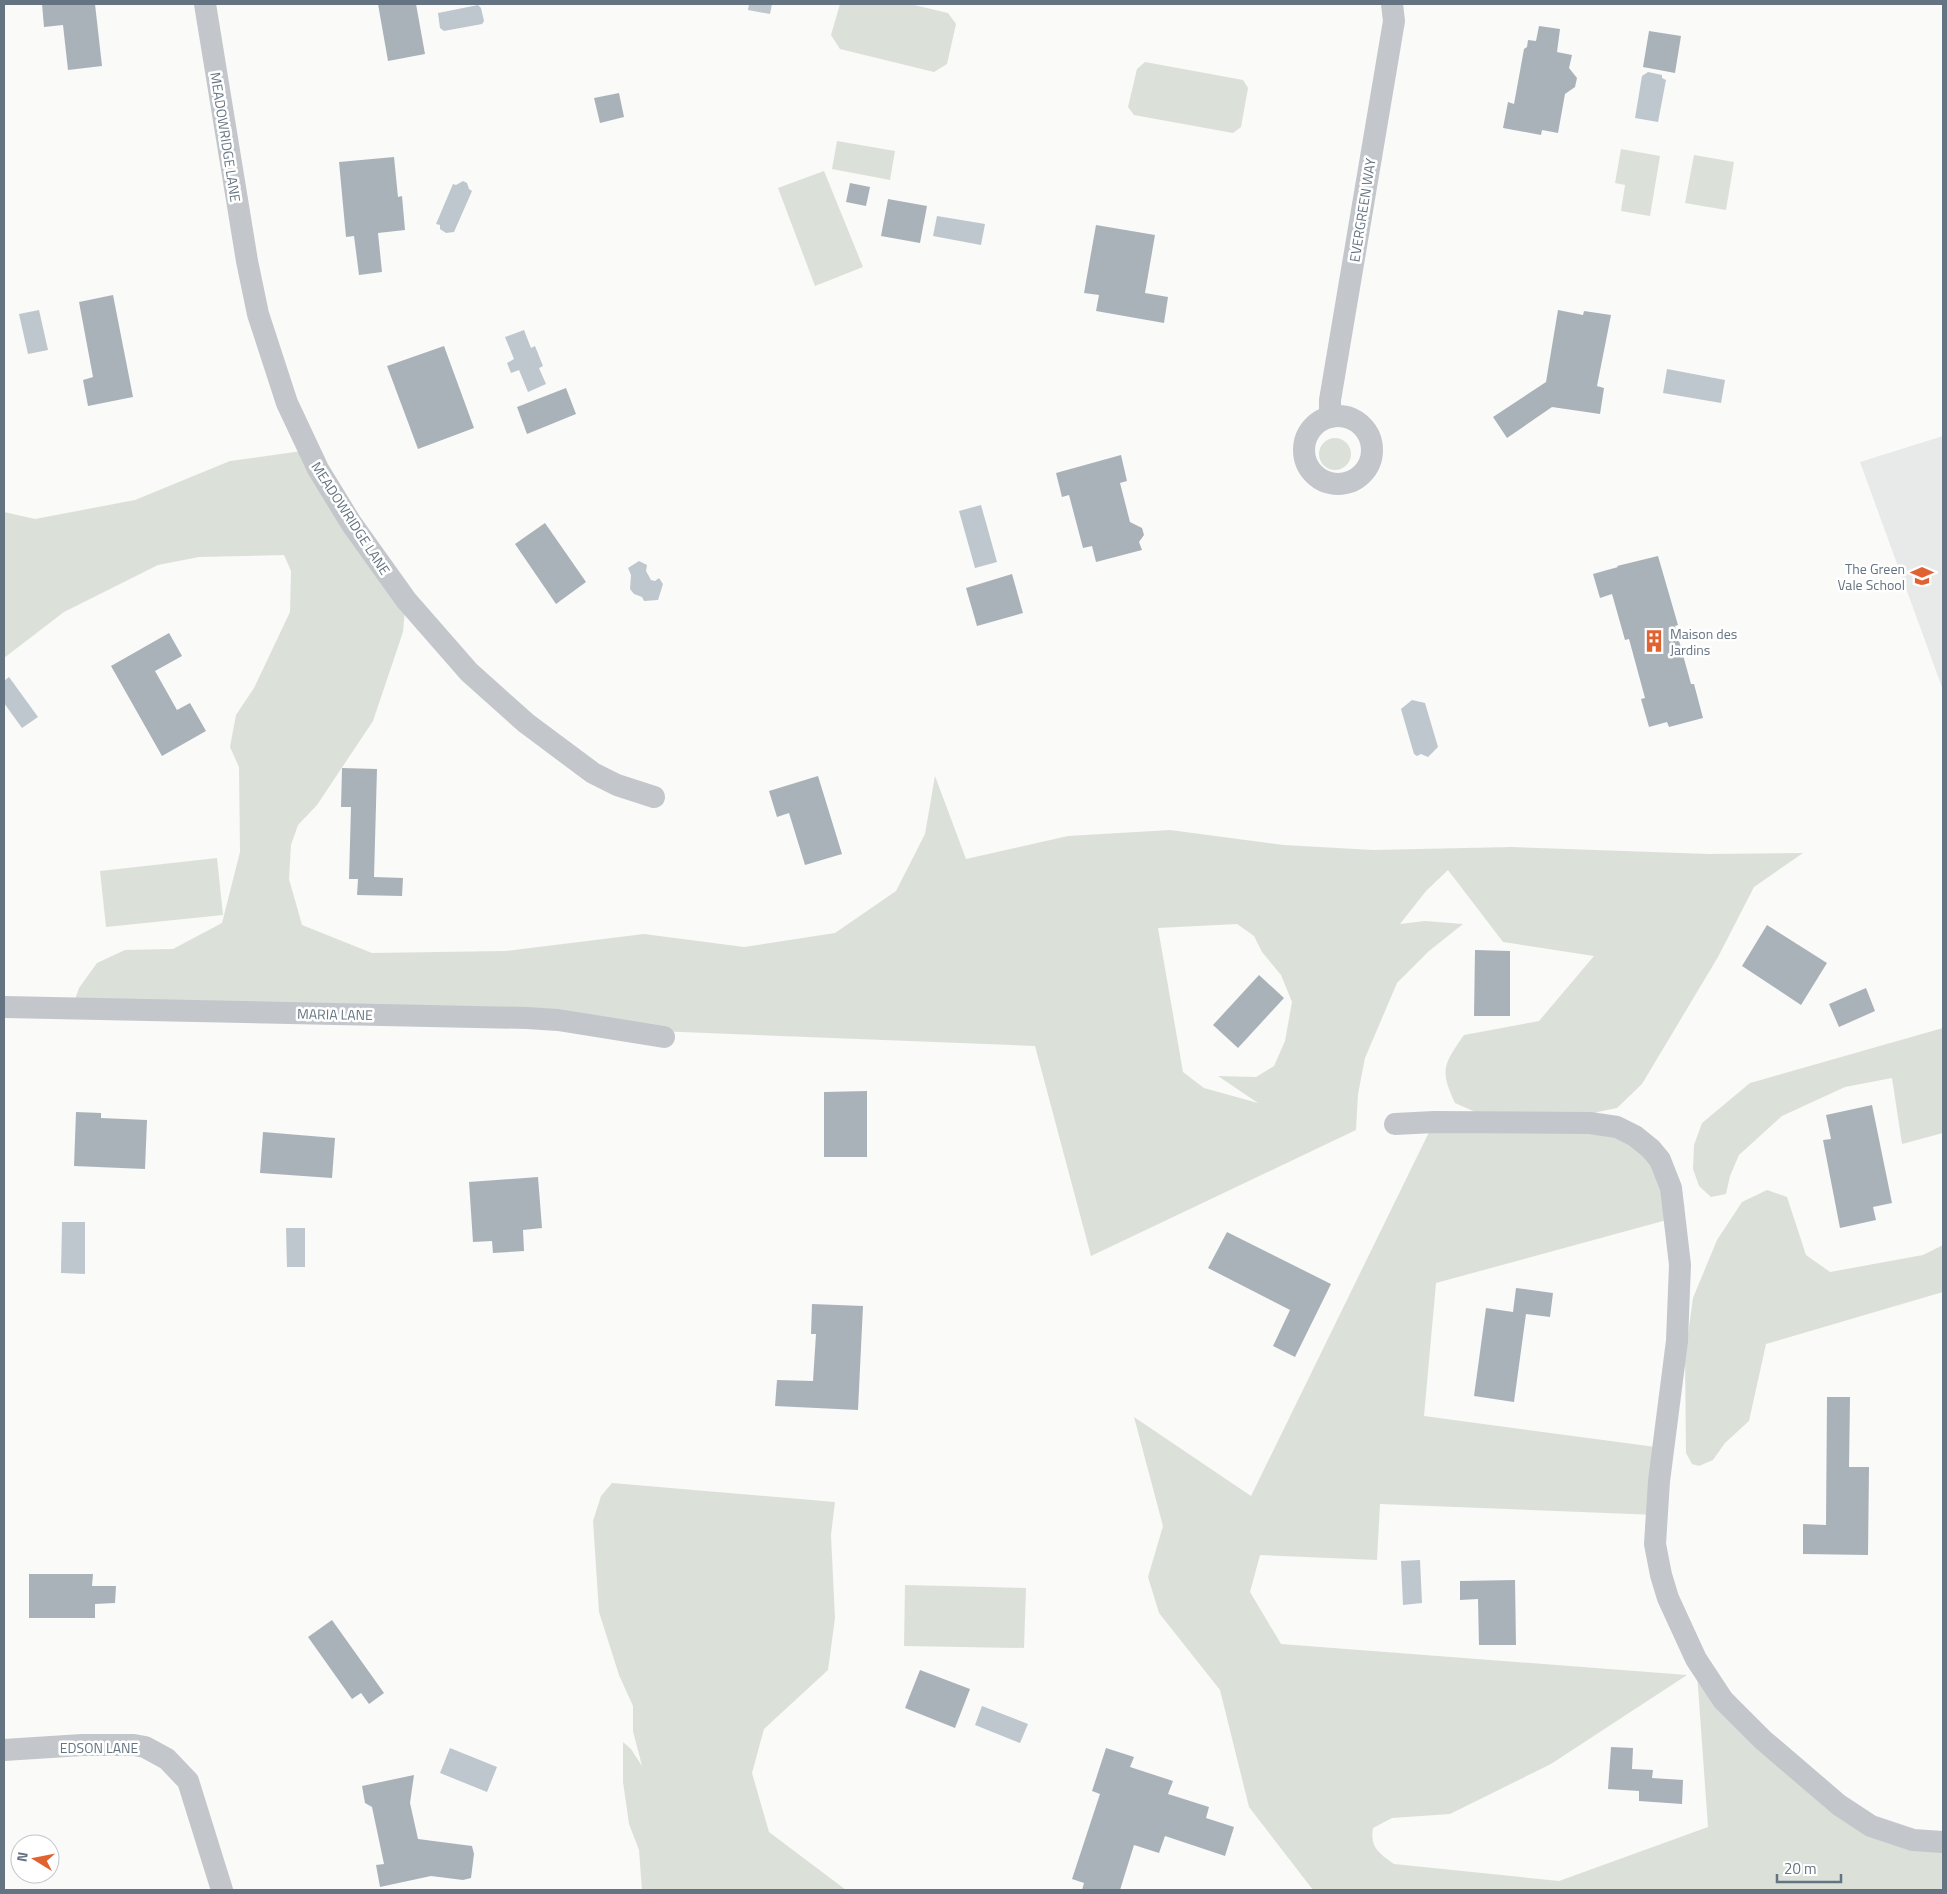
<svg xmlns="http://www.w3.org/2000/svg" width="1947" height="1894" font-family="'Titillium Web',sans-serif">
	<style>
		.built { fill: #e8e9e9 }
		.green { fill: #dbe1d9; fill-rule: evenodd }
		.water { fill: #bec7cd }
		.building { fill: #aab2b9 }
		.lines { fill: none; stroke-linecap: round; stroke-linejoin: round }
		.minor { stroke: #c3c7cb; stroke-width: 22 }
		.labels { text-anchor: middle; dominant-baseline: central; stroke-width: 5; stroke-linejoin: round; paint-order: stroke }
		.street-label { font-size: 14px; fill: #657482; stroke: #fff }
		.poi-label { font-size: 14px; fill: #657482; stroke: #fff; text-anchor: end }
	</style>
	<rect width="100%" height="100%" fill="#fafaf8"/>
	<polygon class="built" points="1943,436 1943,690 1860,462"/>
	<g class="green">
		<polygon points="840,4 910,4 948,13 956,24 947,64 934,72 840,49 831,35"/>
		<polygon points="1145,62 1243,80 1248,88 1241,127 1233,133 1134,115 1128,107 1137,69"/>
		<polygon points="837,141 895,151 890,180 832,169"/>
		<polygon points="1621,149 1660,156 1650,216 1621,211 1625,185 1615,183"/>
		<polygon points="1694,155 1734,162 1726,210 1685,203"/>
		<polygon points="824,171 863,267 815,286 778,188"/>
		<circle cx="1335" cy="454" r="16"/>
		<path d="M 309,450 L 406,600 L 403,632 L 373,721 L 317,805 L 298,825 L 291,845 L 289,879 L 302,925 L 372,953 L 505,951 L 644,934 L 744,947 L 835,933 L 896,891 L 925,834 L 935,776 L 966,859 L 1068,836 L 1170,830 L 1284,845 L 1373,850 L 1511,847 L 1709,854 L 1803,853 L 1754,887 L 1718,957 L 1642,1084 L 1617,1108 L 1593,1113 L 1484,1116 L 1455,1103 C 1439,1069 1444,1064 1464,1035 L 1539,1021 L 1594,956 L 1503,942 L 1448,870 L 1426,891 L 1400,924 L 1425,921 L 1463,924 L 1429,951 L 1397,983 L 1365,1058 L 1358,1094 L 1356,1130 L 1091,1256 L 1035,1046 L 72,1008 L 79,988 L 97,963 L 125,950 L 173,949 L 222,923 L 240,852 L 239,767 L 230,747 L 236,715 L 254,688 L 290,612 L 291,571 L 284,555 L 199,557 L 158,565 L 64,612 L 4,658 L 4,512 L 35,519 L 135,500 L 230,461 ZM 1237,924 L 1254,936 L 1262,952 L 1281,975 L 1292,1002 L 1285,1041 L 1274,1066 L 1256,1077 L 1218,1076 L 1258,1103 L 1204,1088 L 1183,1072 L 1158,928 Z"/>
		<polygon points="217,858 223,915 106,927 100,871"/>
		<polygon points="1943,1028 1943,1133 1902,1144 1892,1078 1845,1087 1782,1116 1739,1155 1730,1176 1726,1194 1711,1197 1699,1186 1693,1169 1694,1145 1702,1123 1750,1083"/>
		<path d="M 1434,1122 L 1590,1123 L 1651,1149 L 1674,1218 L 1436,1283 L 1424,1416 L 1663,1448 L 1657,1515 L 1380,1504 L 1377,1560 L 1260,1555 L 1250,1592 L 1281,1644 L 1687,1675 L 1551,1764 L 1450,1814 L 1392,1818 L 1373,1828 C 1370,1848 1379,1853 1394,1864 L 1559,1881 L 1708,1827 L 1696,1659 L 1839,1805 L 1943,1842 L 1943,1890 L 1313,1890 L 1249,1807 L 1220,1690 L 1159,1613 L 1148,1577 L 1163,1526 L 1134,1417 L 1251,1496 Z"/>
		<polygon points="1767,1190 1787,1197 1806,1255 1830,1272 1923,1255 1943,1245 1943,1292 1766,1344 1749,1421 1725,1443 1713,1460 1699,1466 1692,1464 1686,1453 1685,1356 1693,1298 1717,1240 1742,1202"/>
		<polygon points="612,1483 835,1502 831,1535 835,1618 828,1670 764,1729 752,1773 769,1832 846,1890 642,1890 639,1850 629,1824 623,1782 623,1742 631,1749 642,1766 633,1731 633,1706 619,1675 599,1612 593,1521 601,1496"/>
		<polygon points="905,1585 1026,1588 1024,1648 904,1646"/>
	</g>
	<g class="water">
		<polygon points="749,4 772,4 770,14 748,10"/>
		<polygon points="478,5 481,8 484,21 482,24 444,31 440,28 438,13"/>
		<polygon points="1648,72 1662,75 1662,78 1666,80 1658,122 1635,118 1642,76"/>
		<polygon points="463,181 467,183 469,189 472,191 454,232 446,233 440,229 440,225 436,224 453,184 456,185"/>
		<polygon points="937,216 985,224 981,245 933,236"/>
		<polygon points="39,310 48,350 28,354 19,314"/>
		<polygon points="524,330 531,348 535,346 543,366 539,368 546,384 528,392 519,370 511,373 507,363 514,359 505,337"/>
		<polygon points="1667,369 1725,380 1721,403 1663,393"/>
		<polygon points="981,505 997,562 975,568 959,511"/>
		<polygon points="639,561 647,565 646,571 651,580 655,581 659,578 663,584 658,600 644,601 642,597 634,594 630,589 631,575 628,568"/>
		<polygon points="9,677 38,717 22,728 4,703 4,681"/>
		<polygon points="1412,700 1425,703 1438,747 1428,757 1421,754 1417,756 1414,754 1401,709"/>
		<polygon points="62,1222 85,1222 85,1274 61,1273"/>
		<polygon points="286,1228 305,1228 305,1267 287,1267"/>
		<polygon points="1420,1560 1422,1603 1403,1605 1401,1561"/>
		<polygon points="982,1706 1028,1724 1020,1743 975,1725"/>
		<polygon points="450,1748 497,1767 487,1792 440,1773"/>
	</g>
	<g class="building">
		<polygon points="42,4 95,4 102,66 68,70 63,25 44,27"/>
		<polygon points="378,4 416,4 425,54 388,61"/>
		<polygon points="1539,26 1560,29 1557,52 1572,55 1569,68 1577,78 1575,87 1565,94 1558,133 1542,130 1541,135 1503,128 1508,102 1514,104 1524,49 1527,47 1528,40 1536,41"/>
		<polygon points="1649,31 1681,36 1675,73 1643,67"/>
		<polygon points="619,93 624,117 600,123 594,98"/>
		<polygon points="394,157 398,197 402,196 405,230 378,233 382,272 359,275 354,236 346,237 339,162"/>
		<polygon points="850,183 870,187 866,206 846,202"/>
		<polygon points="888,199 927,206 920,243 881,236"/>
		<polygon points="1096,225 1155,235 1145,293 1168,297 1164,323 1096,311 1099,295 1084,293"/>
		<polygon points="113,295 133,397 88,406 83,380 93,377 79,302"/>
		<polygon points="1558,310 1583,315 1584,311 1611,315 1597,386 1604,388 1600,414 1552,407 1507,438 1493,417 1546,382"/>
		<polygon points="444,346 474,428 418,449 387,366"/>
		<polygon points="566,388 576,414 527,434 517,407"/>
		<polygon points="1121,455 1127,481 1120,483 1130,522 1142,528 1144,535 1139,542 1142,550 1096,562 1092,546 1083,548 1069,495 1062,497 1056,473"/>
		<polygon points="545,523 586,582 556,604 515,544"/>
		<polygon points="1658,556 1678,625 1675,626 1691,684 1694,684 1703,718 1669,727 1667,722 1649,727 1641,699 1645,698 1629,639 1625,640 1612,594 1600,598 1593,574 1618,567 1617,566"/>
		<polygon points="1012,574 1023,613 977,626 966,588"/>
		<polygon points="169,633 182,656 155,671 177,710 190,703 206,731 162,756 111,666"/>
		<polygon points="342,768 377,769 374,877 403,878 402,896 357,895 358,879 349,879 351,807 341,807"/>
		<polygon points="818,776 842,854 805,865 789,813 777,817 769,791"/>
		<polygon points="1767,925 1827,963 1801,1005 1742,966"/>
		<polygon points="1475,950 1510,951 1510,1016 1474,1016"/>
		<polygon points="1259,975 1284,998 1238,1048 1213,1025"/>
		<polygon points="1866,988 1875,1011 1839,1027 1829,1004"/>
		<polygon points="867,1091 867,1157 824,1157 824,1092"/>
		<polygon points="1872,1105 1892,1203 1873,1207 1876,1220 1840,1228 1823,1140 1831,1139 1826,1115"/>
		<polygon points="76,1112 101,1113 101,1118 147,1120 145,1169 74,1166"/>
		<polygon points="263,1132 335,1138 332,1178 260,1173"/>
		<polygon points="538,1177 542,1228 523,1230 524,1251 493,1253 492,1241 473,1242 469,1182"/>
		<polygon points="1227,1232 1331,1284 1295,1357 1273,1346 1290,1310 1208,1268"/>
		<polygon points="1516,1288 1553,1293 1550,1317 1526,1314 1514,1402 1474,1396 1486,1308 1513,1312"/>
		<polygon points="812,1304 863,1306 858,1410 775,1406 777,1380 813,1381 816,1334 811,1334"/>
		<polygon points="1827,1397 1850,1397 1849,1467 1869,1467 1868,1555 1803,1554 1803,1524 1826,1525"/>
		<polygon points="29,1574 93,1574 92,1586 116,1586 115,1603 95,1604 95,1618 29,1618"/>
		<polygon points="1515,1580 1516,1645 1479,1645 1478,1599 1460,1600 1460,1581"/>
		<polygon points="332,1620 384,1693 369,1704 361,1693 352,1699 308,1637"/>
		<polygon points="920,1670 970,1689 955,1728 905,1708"/>
		<polygon points="1611,1747 1633,1748 1632,1769 1653,1770 1652,1778 1683,1780 1682,1804 1639,1801 1639,1791 1608,1789"/>
		<polygon points="1106,1748 1134,1757 1130,1767 1173,1781 1168,1794 1209,1807 1206,1818 1234,1827 1225,1856 1165,1836 1159,1853 1134,1845 1120,1890 1082,1890 1084,1883 1072,1879 1100,1794 1092,1791"/>
		<polygon points="414,1775 410,1803 418,1839 472,1846 474,1854 471,1878 463,1880 431,1876 380,1887 376,1865 384,1864 372,1807 365,1803 362,1786"/>
	</g>
	<g class="lines">
		<g class="minor">
			<polyline points="205,4 247,261 258,314 287,403 318,469 351,523 406,600 469,672 526,723 593,773 617,785 654,797"/>
			<circle cx="1338" cy="450" r="34"/>
			<polyline points="1330,417 1330,400 1394,21 1392,4"/>
			<polyline points="4,1007 527,1018 558,1020 664,1037"/>
			<polyline points="1395,1124 1434,1122 1590,1123 1617,1127 1635,1136 1651,1149 1660,1160 1671,1188 1680,1265 1677,1341 1659,1481 1655,1544 1661,1575 1668,1598 1696,1659 1723,1700 1763,1740 1839,1805 1871,1826 1913,1840 1943,1842"/>
			<polyline points="4,1750 82,1745 134,1745 145,1747 167,1759 188,1781 222,1890"/>
		</g>
	</g>
	<defs>
		<symbol id="school-bare" viewBox="-9 -9 18 18"><path d="M0-5L7-2L0 1L-7-2ZM-4 1L0 2.5L4 1V4Q0 6-4 4Z" fill="#e16231" stroke="#fff" stroke-width="2.5" paint-order="stroke"/></symbol>
		<symbol id="building-bare" viewBox="-9 -9 18 18"><path d="M-4-6H4V6H1V3H-1V6H-4ZM-2.5-4.3h1.7v1.8h-1.7ZM.8-4.3h1.7v1.8H.8ZM-2.5-1h1.7V.8h-1.7ZM.8-1h1.7V.8H.8Z" fill="#e16231" stroke="#fff" stroke-width="2.5" paint-order="stroke"/></symbol>
	</defs>
	<g fill-rule="evenodd">
		<use href="#school-bare" x="1906" y="560" width="32" height="32"/>
		<use href="#building-bare" x="1638" y="625" width="32" height="32"/>
	</g>
	<g class="labels">
		<g class="street-label">
			<text transform="translate(226 137) rotate(81)">MEADOWRIDGE LANE</text>
			<text transform="translate(1362 210) rotate(-81)">EVERGREEN WAY</text>
			<text transform="translate(351 518) rotate(57)">MEADOWRIDGE LANE</text>
			<text transform="translate(335 1014) rotate(1)">MARIA LANE</text>
			<text x="99" y="1747">EDSON LANE</text>
		</g>
		<g class="poi-label">
			<text x="1905" y="568">The Green<tspan x="1905" dy="16">Vale School</tspan></text>
			<text x="1670" y="633" text-anchor="start">Maison des<tspan x="1670" dy="16">Jardins</tspan></text>
		</g>
	</g>
	<rect width="1947" height="1894" fill="none" stroke="#657482" stroke-width="10"/>
	<g transform="translate(35 1859) rotate(280)"><circle r="24" fill="#ffffff" stroke="#c1c7cd"/>
	<path d="M0-4L9 19L0 12L-9 19Z" fill="#e16231"/>
	<text y="-8" font-size="14" font-weight="bold" text-anchor="middle" fill="#657482">N</text>
	</g>
	<path d="M1777 1874v8h64v-8" fill="none" stroke="#657482" stroke-width="2.5"/>
	<text x="1784" y="1874" font-size="15" fill="#657482" stroke="#ffffff" stroke-width="4" paint-order="stroke">20 m</text>
</svg>
